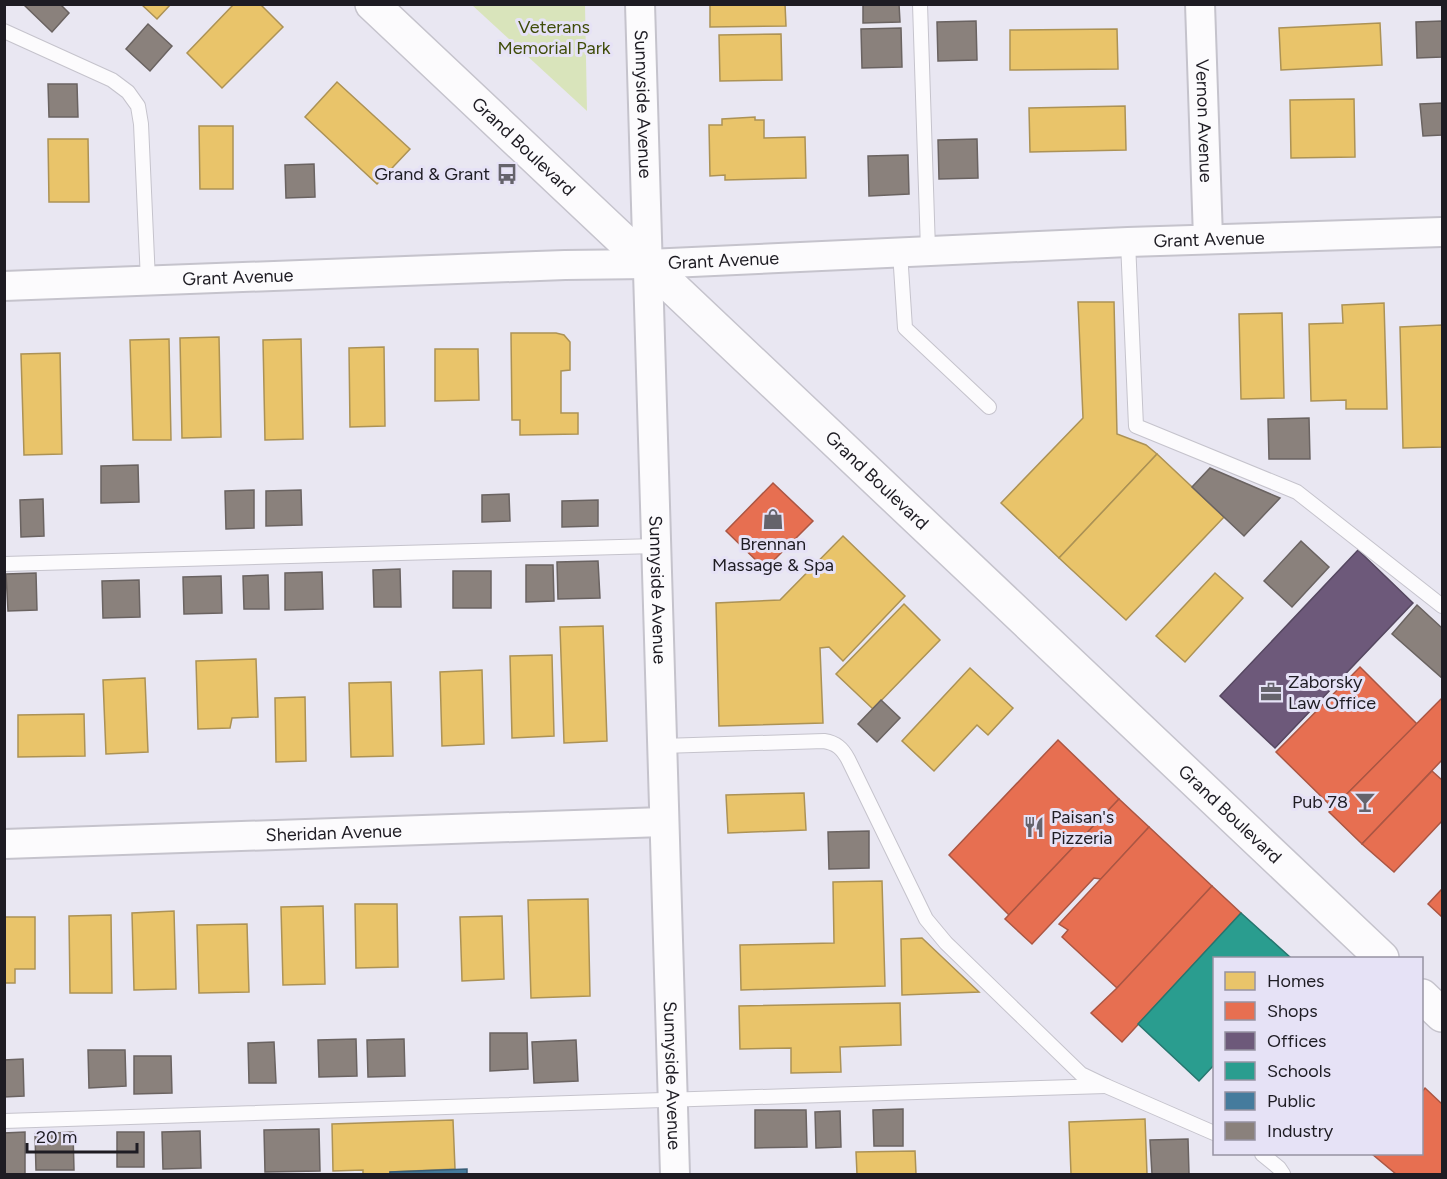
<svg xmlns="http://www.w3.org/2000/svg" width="1447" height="1179" font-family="Figtree,sans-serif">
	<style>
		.green { fill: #d9e4bb }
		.homes { fill: #e9c46a; stroke: #ac9255; stroke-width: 1.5 }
		.shops { fill: #e76f51; stroke: #ab5643; stroke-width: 1.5 }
		.offices { fill: #6d597a; stroke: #554760; stroke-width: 1.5 }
		.schools { fill: #2a9d8f; stroke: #26766f; stroke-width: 1.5 }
		.public { fill: #457b9d; stroke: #395e78; stroke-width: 1.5 }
		.industry { fill: #8a817c; stroke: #6a6361; stroke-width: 1.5 }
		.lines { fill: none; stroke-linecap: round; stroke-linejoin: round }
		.lane-casing { stroke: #c5c3cc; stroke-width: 16 }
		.street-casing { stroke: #c5c3cc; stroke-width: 32 }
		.secondary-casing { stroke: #c5c3cc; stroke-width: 36 }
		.lane { stroke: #fcfbfd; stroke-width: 14 }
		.street { stroke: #fcfbfd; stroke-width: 28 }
		.secondary { stroke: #fcfbfd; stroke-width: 33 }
		.labels { text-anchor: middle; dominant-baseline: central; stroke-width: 6; stroke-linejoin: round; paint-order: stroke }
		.park-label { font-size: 18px; fill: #3f4c09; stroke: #e6e2f6 }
		.street-label { font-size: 18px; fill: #1e1c23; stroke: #e6e2f6 }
		.poi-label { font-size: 18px; fill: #1e1c23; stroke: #e6e2f6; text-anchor: end }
	</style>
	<rect width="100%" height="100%" fill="#e9e7f2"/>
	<polygon class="green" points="472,5 585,5 587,111"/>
	<g class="homes">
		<polygon points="141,4 171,4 157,19"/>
		<polygon points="234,4 260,4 283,27 222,88 187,53"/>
		<polygon points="710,4 785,4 786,26 710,27"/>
		<polygon points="1380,23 1382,65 1281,70 1279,28"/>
		<polygon points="1117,29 1118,69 1010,70 1010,30"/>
		<polygon points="781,34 782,80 720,81 719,35"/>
		<polygon points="337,82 410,149 377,184 305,117"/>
		<polygon points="1354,99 1355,157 1291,158 1290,100"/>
		<polygon points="1125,106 1126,150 1030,152 1029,108"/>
		<polygon points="755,117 755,120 764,120 764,138 805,137 806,178 725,180 725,175 710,176 709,125 722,125 722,119"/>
		<polygon points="199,126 233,126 233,189 200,189"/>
		<polygon points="48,139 88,139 89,202 49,202"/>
		<polygon points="1078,302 1114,302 1117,434 1146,445 1157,454 1059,558 1001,503 1083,418"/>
		<polygon points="1384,303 1387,409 1346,409 1346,400 1311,401 1309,324 1343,323 1342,305"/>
		<polygon points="1282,313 1284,398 1241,399 1239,314"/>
		<polygon points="1442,325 1442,447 1403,448 1400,327"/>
		<polygon points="511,333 556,333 564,335 570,342 570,370 561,371 561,413 578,413 578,434 520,435 520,420 512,420"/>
		<polygon points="219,337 221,437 182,438 180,338"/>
		<polygon points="169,339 171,440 133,440 130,340"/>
		<polygon points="301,339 303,439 265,440 263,340"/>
		<polygon points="384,347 385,426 350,427 349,348"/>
		<polygon points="435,349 478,349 479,400 435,401"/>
		<polygon points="60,353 62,454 24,455 21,354"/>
		<polygon points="1157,454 1224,517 1126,620 1059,558"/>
		<polygon points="843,536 905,596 843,661 829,647 820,648 823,723 719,726 716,603 780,600"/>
		<polygon points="1215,573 1243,598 1185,662 1156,636"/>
		<polygon points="904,604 940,640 873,709 836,674"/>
		<polygon points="603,626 607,741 564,743 560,627"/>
		<polygon points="552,655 554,736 512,738 510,656"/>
		<polygon points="256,659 258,717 232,718 230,728 198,729 196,661"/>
		<polygon points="970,668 1013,708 988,735 977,725 934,771 902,741"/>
		<polygon points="482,670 484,744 442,746 440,672"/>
		<polygon points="145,678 148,752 106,754 103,680"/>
		<polygon points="391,682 393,756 351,757 349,683"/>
		<polygon points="305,697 306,761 276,762 275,698"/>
		<polygon points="84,714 85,756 18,757 18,715"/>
		<polygon points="804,793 806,830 728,833 726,795"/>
		<polygon points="882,881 885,986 741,990 740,945 834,943 833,882"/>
		<polygon points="588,899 590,996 531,998 528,900"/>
		<polygon points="355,904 397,904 398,967 356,968"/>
		<polygon points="323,906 325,984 283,985 281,907"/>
		<polygon points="174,911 176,989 134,990 132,913"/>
		<polygon points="111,915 112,993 70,993 69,916"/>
		<polygon points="502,916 504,979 462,981 460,917"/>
		<polygon points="4,917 35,917 35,969 15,969 15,983 4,983"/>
		<polygon points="247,924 249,992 199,993 197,925"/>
		<polygon points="922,938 979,992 902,995 901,939"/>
		<polygon points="900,1003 901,1045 840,1047 841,1072 791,1073 791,1048 740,1049 739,1006"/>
		<polygon points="1145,1119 1147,1174 1071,1174 1069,1122"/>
		<polygon points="453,1120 455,1169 390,1172 390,1174 363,1174 363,1170 333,1171 332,1124"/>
		<polygon points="915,1151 916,1174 857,1174 856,1152"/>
	</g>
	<g class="shops">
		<polygon points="773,483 813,521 765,569 726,531"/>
		<polygon points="1360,667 1417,724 1333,808 1276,752"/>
		<polygon points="1442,698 1442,760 1362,844 1329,812"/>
		<polygon points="1058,740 1119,799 1009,915 949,855"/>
		<polygon points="1432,771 1442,780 1442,821 1394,872 1362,844"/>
		<polygon points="1119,799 1149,827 1101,879 1094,878 1032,944 1005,919"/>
		<polygon points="1149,827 1212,886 1117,988 1062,937 1068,930 1059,924"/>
		<polygon points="1212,886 1241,913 1122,1042 1091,1013 1117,988"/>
		<polygon points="1442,889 1442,917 1428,904"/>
		<polygon points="1425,1088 1442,1104 1442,1174 1396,1174 1372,1154 1422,1154 1422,1092"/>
	</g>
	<polygon class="offices" points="1358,550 1413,603 1275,748 1220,696"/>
	<polygon class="schools" points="1241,913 1291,958 1214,958 1214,1065 1199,1081 1138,1024"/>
	<polygon class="public" points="467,1169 467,1174 390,1174 390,1172"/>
	<g class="industry">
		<polygon points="23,4 60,4 69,13 52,32"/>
		<polygon points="863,4 899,4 900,22 863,23"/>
		<polygon points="976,21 977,60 938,61 937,22"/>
		<polygon points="1442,21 1442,57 1417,58 1416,22"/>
		<polygon points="148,24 172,46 150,71 126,49"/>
		<polygon points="901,28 902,67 862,68 861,29"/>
		<polygon points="48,84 77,84 78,117 49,117"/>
		<polygon points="1442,103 1442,135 1423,136 1420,104"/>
		<polygon points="977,139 978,178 939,179 938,140"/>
		<polygon points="908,155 909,194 869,196 868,156"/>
		<polygon points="314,164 315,197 286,198 285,165"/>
		<polygon points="1309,418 1310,459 1269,459 1268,419"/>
		<polygon points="138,465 139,502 101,503 101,466"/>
		<polygon points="1210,468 1280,498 1244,536 1192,487"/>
		<polygon points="254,490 254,528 226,529 225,491"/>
		<polygon points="301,490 302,525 266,526 266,491"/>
		<polygon points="509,494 510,521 482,522 482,495"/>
		<polygon points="43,499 44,536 21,537 20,500"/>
		<polygon points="598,500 598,526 562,527 562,501"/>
		<polygon points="1301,541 1329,567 1292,607 1264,581"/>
		<polygon points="598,561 600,598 558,599 557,562"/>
		<polygon points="526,565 553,565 554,601 526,602"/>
		<polygon points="400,569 401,607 374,607 373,570"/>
		<rect x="453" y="571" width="38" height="37"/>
		<polygon points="322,572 323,609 285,610 285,573"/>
		<polygon points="36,573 37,610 8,611 6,574"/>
		<polygon points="268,575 269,609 244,609 243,576"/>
		<polygon points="221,576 222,613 184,614 183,577"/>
		<polygon points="139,580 140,617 103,618 102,581"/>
		<polygon points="1417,605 1442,628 1442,678 1392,634"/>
		<polygon points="881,700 900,718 877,742 858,724"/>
		<polygon points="869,831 869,868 829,869 828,832"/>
		<polygon points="490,1033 527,1033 528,1069 490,1071"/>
		<polygon points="356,1039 357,1076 319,1077 318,1040"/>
		<polygon points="404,1039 405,1076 368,1077 367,1040"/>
		<polygon points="576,1040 578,1081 534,1083 532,1042"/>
		<polygon points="274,1042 276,1083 249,1083 248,1043"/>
		<polygon points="88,1050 125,1050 126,1086 89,1088"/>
		<polygon points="134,1056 171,1056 172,1093 134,1094"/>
		<polygon points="23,1059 24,1096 4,1097 4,1060"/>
		<polygon points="903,1109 903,1146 874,1146 873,1110"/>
		<polygon points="755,1110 806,1110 807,1147 755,1148"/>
		<polygon points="840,1111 841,1147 816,1148 815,1112"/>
		<polygon points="319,1129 320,1171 265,1172 264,1130"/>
		<polygon points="200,1131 201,1168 163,1169 162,1132"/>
		<polygon points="25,1132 25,1174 4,1174 4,1133"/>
		<polygon points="73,1132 74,1170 36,1170 35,1134"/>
		<rect x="117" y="1132" width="27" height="35"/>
		<polygon points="1188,1139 1189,1174 1152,1174 1150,1140"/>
	</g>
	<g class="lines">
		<defs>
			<g id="lane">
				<polyline points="920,4 928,250"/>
				<polyline points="4,31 112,80 128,92 138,106 141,124 148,281"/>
				<polyline points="1128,242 1136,426 1297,492 1442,606"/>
				<polyline points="900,252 905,328 989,407"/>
				<polyline points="4,564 656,546"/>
				<path d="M 662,746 L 824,741 C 836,743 842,748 848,759 L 926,919 L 946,943 L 1081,1074 L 1106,1086 L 1214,1133"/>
				<polyline points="4,1121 1106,1086"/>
				<polyline points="1262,1154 1279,1168 1283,1174"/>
			</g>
			<g id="street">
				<path id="s1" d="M 640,4 L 675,1174"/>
				<path id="s2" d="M 1200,4 L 1208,238"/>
				<path id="s3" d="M 4,286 L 565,265 L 648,264 L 1128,242 L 1442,232"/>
				<path id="s4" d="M 4,844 L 663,822"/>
			</g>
			<g id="secondary">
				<path id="s5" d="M 372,4 L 648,264 L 1382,958"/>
				<polyline points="1422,996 1442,1015"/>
			</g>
		</defs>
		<use href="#lane" class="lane-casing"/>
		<use href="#street" class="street-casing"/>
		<use href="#secondary" class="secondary-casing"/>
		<use href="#lane" class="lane"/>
		<use href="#street" class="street"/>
		<use href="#secondary" class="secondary"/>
	</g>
	<defs>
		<symbol id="bus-bare" viewBox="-9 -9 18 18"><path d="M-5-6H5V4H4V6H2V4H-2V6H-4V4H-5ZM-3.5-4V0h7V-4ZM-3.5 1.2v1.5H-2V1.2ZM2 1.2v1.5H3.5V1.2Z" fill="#65636b" stroke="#e6e2f6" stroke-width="2.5" paint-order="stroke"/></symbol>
		<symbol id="shop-bare" viewBox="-9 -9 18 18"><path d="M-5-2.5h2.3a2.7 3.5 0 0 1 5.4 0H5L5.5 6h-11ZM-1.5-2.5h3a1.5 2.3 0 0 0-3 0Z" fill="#65636b" stroke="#e6e2f6" stroke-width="2.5" paint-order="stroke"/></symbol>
		<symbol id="office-bare" viewBox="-9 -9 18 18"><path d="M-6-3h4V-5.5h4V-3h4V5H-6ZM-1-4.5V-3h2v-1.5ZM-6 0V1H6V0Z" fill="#65636b" stroke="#e6e2f6" stroke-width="2.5" paint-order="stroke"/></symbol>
		<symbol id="bar-bare" viewBox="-9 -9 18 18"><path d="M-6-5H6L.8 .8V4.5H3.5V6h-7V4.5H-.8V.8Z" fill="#65636b" stroke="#e6e2f6" stroke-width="2.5" paint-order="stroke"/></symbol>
		<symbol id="restaurant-bare" viewBox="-9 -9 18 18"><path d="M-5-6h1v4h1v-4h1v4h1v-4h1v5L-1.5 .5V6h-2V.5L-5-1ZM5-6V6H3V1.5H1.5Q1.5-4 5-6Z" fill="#65636b" stroke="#e6e2f6" stroke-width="2.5" paint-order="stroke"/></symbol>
	</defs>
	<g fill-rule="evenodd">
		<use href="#bus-bare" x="492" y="159" width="30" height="30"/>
		<use href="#shop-bare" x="758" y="504" width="30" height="30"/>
		<use href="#office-bare" x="1256" y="677" width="30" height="30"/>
		<use href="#bar-bare" x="1350" y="787" width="30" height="30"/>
		<use href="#restaurant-bare" x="1019" y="812" width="30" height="30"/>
	</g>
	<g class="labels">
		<g class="park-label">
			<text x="554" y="27">Veterans<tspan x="554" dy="21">Memorial Park</tspan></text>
		</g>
		<g class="street-label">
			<text stroke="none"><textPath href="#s1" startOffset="100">Sunnyside Avenue</textPath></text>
			<text stroke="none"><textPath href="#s2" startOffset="117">Vernon Avenue</textPath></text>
			<text stroke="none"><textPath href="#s5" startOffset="208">Grand Boulevard</textPath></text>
			<text stroke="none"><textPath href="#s3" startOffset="1206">Grant Avenue</textPath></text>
			<text stroke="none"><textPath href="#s3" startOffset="720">Grant Avenue</textPath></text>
			<text stroke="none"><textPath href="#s3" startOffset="234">Grant Avenue</textPath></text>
			<text stroke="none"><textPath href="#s5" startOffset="694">Grand Boulevard</textPath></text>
			<text stroke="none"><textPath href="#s1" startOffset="586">Sunnyside Avenue</textPath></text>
			<text stroke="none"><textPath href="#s5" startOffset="1180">Grand Boulevard</textPath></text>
			<text stroke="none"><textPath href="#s4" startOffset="330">Sheridan Avenue</textPath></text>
			<text stroke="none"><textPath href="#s1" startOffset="1072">Sunnyside Avenue</textPath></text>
		</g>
		<g class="poi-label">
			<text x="490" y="174">Grand &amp; Grant</text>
			<text x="773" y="544" text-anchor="middle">Brennan<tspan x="773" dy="21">Massage &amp; Spa</tspan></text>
			<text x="1288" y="682" text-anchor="start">Zaborsky<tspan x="1288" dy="21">Law Office</tspan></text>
			<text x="1348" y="802">Pub 78</text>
			<text x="1051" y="817" text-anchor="start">Paisan's<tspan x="1051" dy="21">Pizzeria</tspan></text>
		</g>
	</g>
	<rect width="1447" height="1179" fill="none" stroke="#1e1c23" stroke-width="12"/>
	<rect x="1213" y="957" width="210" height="198" fill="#e6e2f6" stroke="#9693a2" stroke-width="1.5"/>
	<rect x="1225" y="972" width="30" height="18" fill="#e9c46a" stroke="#9693a2" stroke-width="1.5"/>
	<text x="1267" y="987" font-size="18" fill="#1e1c23">Homes</text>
	<rect x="1225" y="1002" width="30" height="18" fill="#e76f51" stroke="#9693a2" stroke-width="1.5"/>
	<text x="1267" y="1017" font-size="18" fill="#1e1c23">Shops</text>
	<rect x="1225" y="1032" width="30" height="18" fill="#6d597a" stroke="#9693a2" stroke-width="1.5"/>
	<text x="1267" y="1047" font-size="18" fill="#1e1c23">Offices</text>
	<rect x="1225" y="1062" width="30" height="18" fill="#2a9d8f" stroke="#9693a2" stroke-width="1.5"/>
	<text x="1267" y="1077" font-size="18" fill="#1e1c23">Schools</text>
	<rect x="1225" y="1092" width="30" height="18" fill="#457b9d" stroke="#9693a2" stroke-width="1.5"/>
	<text x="1267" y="1107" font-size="18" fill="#1e1c23">Public</text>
	<rect x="1225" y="1122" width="30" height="18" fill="#8a817c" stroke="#9693a2" stroke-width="1.5"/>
	<text x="1267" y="1137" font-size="18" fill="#1e1c23">Industry</text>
	<path d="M27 1143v9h110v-9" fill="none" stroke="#1e1c23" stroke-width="3"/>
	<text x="36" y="1143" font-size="18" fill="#1e1c23" stroke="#e6e2f6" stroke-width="4.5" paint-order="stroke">20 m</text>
</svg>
